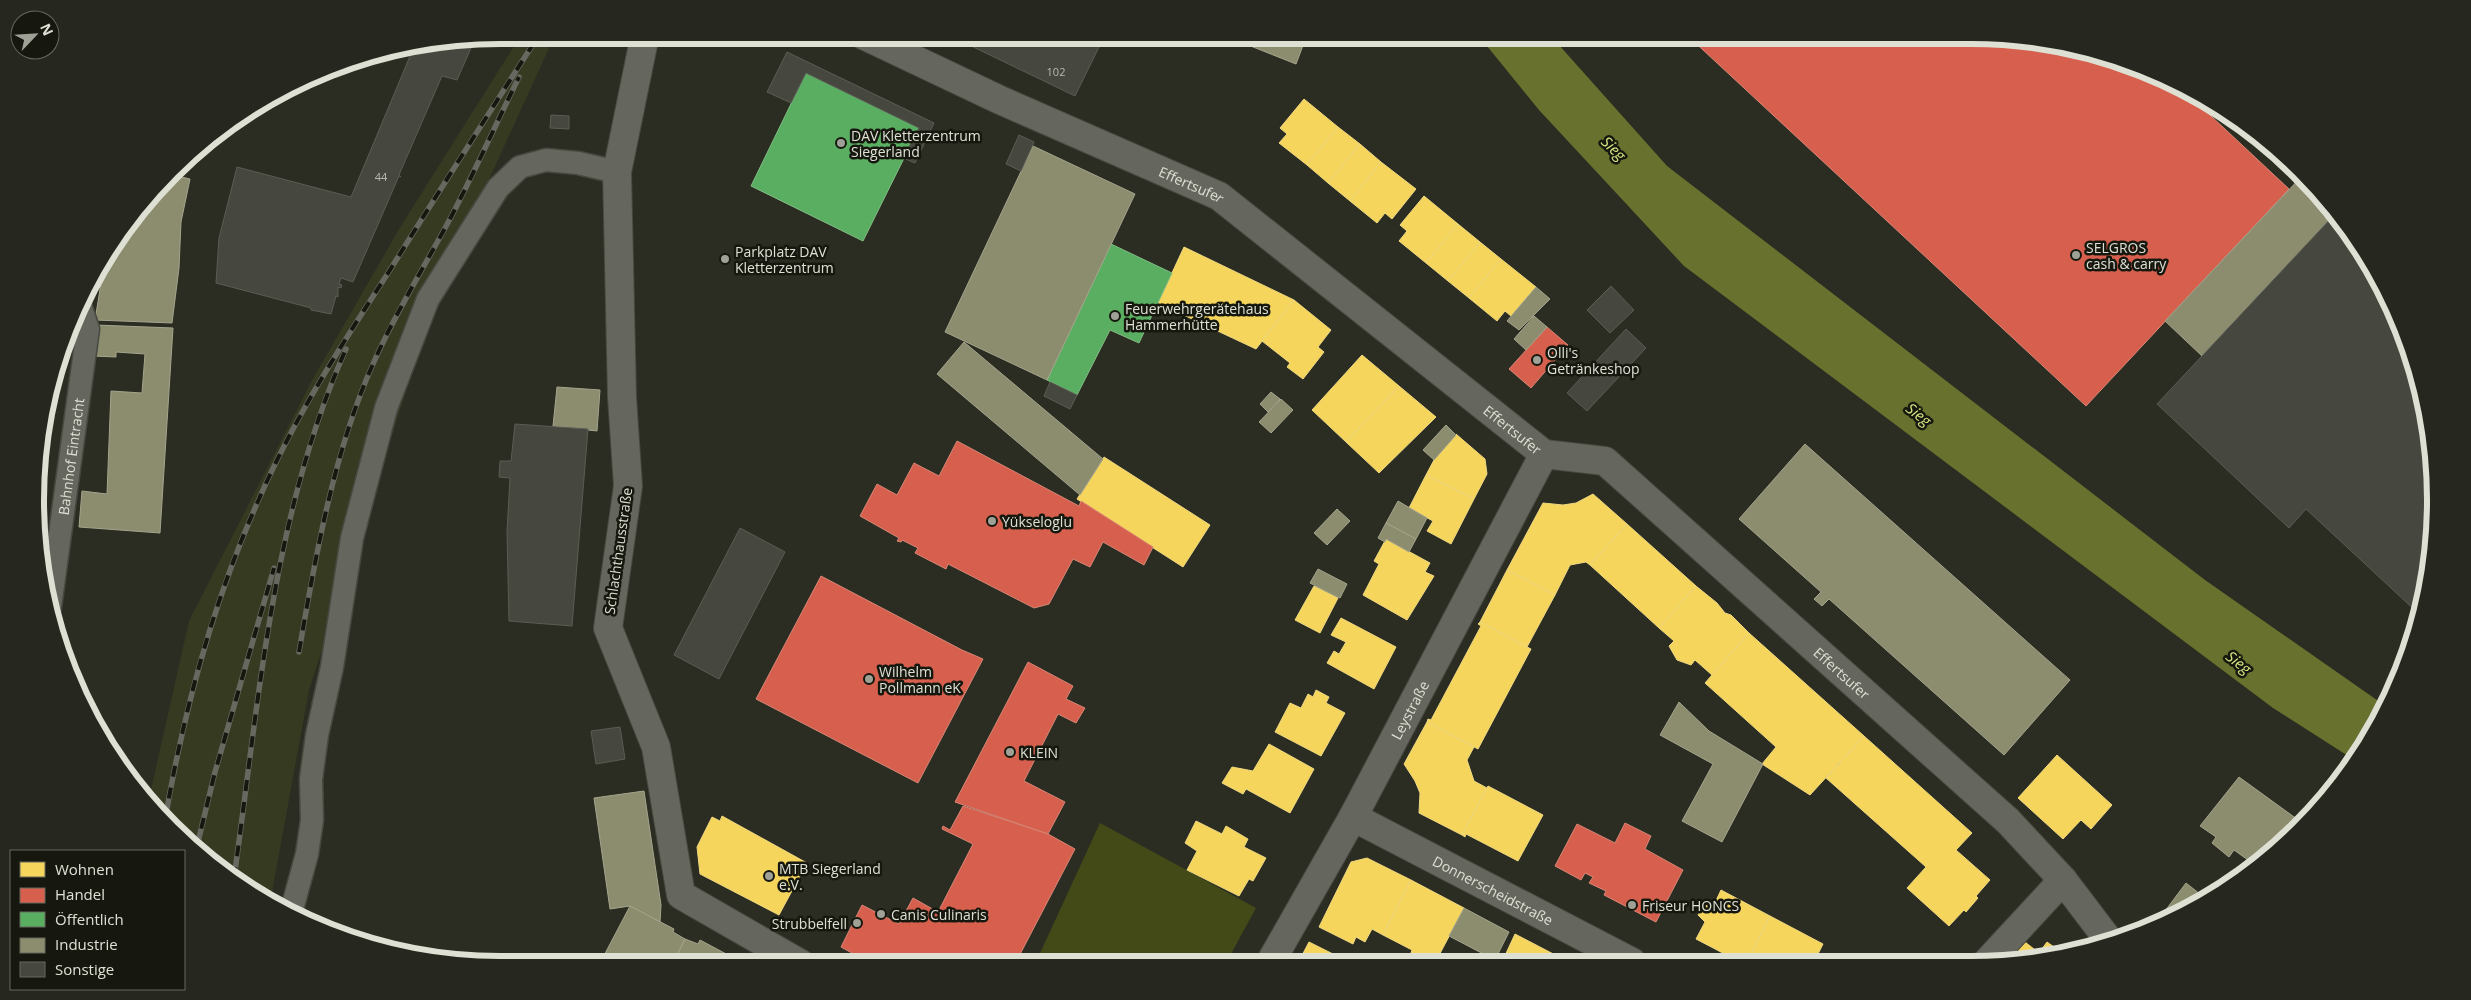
<svg xmlns="http://www.w3.org/2000/svg" width="2471" height="1000" font-family="'Open Sans',sans-serif">
	<style>
		.built { fill: #353a21 }
		.green { fill: #434a18 }
		.water { fill: #68712e }
		.homes { fill: #f6d55c; stroke: #efd880 }
		.shops { fill: #d6604d; stroke: #d88676 }
		.public { fill: #5aae61; stroke: #82bd84 }
		.industry { fill: #8c8c6e; stroke: #a5a58d }
		.building { fill: #46473e; stroke: #5b5d54 }
		.lines { fill: none; stroke-linecap: round; stroke-linejoin: round }
		.service-casing { stroke: #474940; stroke-width: 25 }
		.minor-casing { stroke: #474940; stroke-width: 30 }
		.service { stroke: #65675e; stroke-width: 22 }
		.minor { stroke: #65675e; stroke-width: 28 }
		.rail-casing { stroke: #676961; stroke-width: 5.5 }
		.rail { stroke: #16180f; stroke-width: 4; stroke-dasharray: 11; stroke-linecap: butt }
		.poi-dot { fill: #9fa196; stroke: #16180f; stroke-width: 2 }
		.labels { text-anchor: middle; dominant-baseline: central; stroke-width: 5; stroke-linejoin: round; paint-order: stroke }
		.number-label { font-size: 11px; fill: #b8baae }
		.poi-label { font-size: 14px; fill: #dee0d4; stroke: #16180f; text-anchor: start }
		.street-label { font-size: 14px; fill: #dee0d4; stroke: #16180f }
		.water-label { font-size: 15px; font-style: italic; fill: #d9e882; stroke: #16180f }
		.rim { fill: none; stroke: #dee0d4; stroke-width: 6 }
	</style>
	<rect width="100%" height="100%" fill="#2b2d22"/>
	<polygon class="built" points="521,35 555,35 440,287 309,690 271,898 217,869 148,803 189,621 310,384 399,229"/>
	<polygon class="green" points="1100,823 1256,908 1226,963 1035,964"/>
	<polygon class="water" points="1478,35 1550,35 1667,166 2205,580 2384,705 2356,761 2273,708 1684,266 1539,110"/>
	<g class="homes">
		<polygon points="1304,99 1338,127 1307,165 1279,143 1287,134 1280,128"/>
		<polygon points="1338,127 1360,144 1328,183 1307,165"/>
		<polygon points="1360,144 1381,162 1350,201 1328,183"/>
		<polygon points="1381,162 1416,189 1392,219 1385,213 1377,223 1350,201"/>
		<polygon points="1424,196 1458,224 1426,263 1399,241 1407,231 1400,225"/>
		<polygon points="1458,224 1480,242 1448,281 1426,263"/>
		<polygon points="1480,242 1501,259 1469,298 1448,281"/>
		<polygon points="1184,247 1294,300 1256,349 1158,303"/>
		<polygon points="1501,259 1536,287 1511,316 1505,311 1497,321 1469,298"/>
		<polygon points="1294,300 1331,330 1318,347 1324,352 1303,379 1287,367 1290,363 1262,341"/>
		<polygon points="1362,355 1399,386 1346,442 1312,410"/>
		<polygon points="1399,386 1436,417 1379,473 1346,442"/>
		<polygon points="1456,434 1485,459 1487,474 1474,499 1426,475 1434,460"/>
		<polygon points="1104,457 1210,525 1183,567 1077,499"/>
		<polygon points="1426,475 1474,499 1451,544 1427,531 1433,521 1409,508"/>
		<polygon points="1593,494 1627,524 1590,565 1586,562 1570,565 1555,595 1507,570 1543,503 1563,505 1576,503"/>
		<polygon points="1627,524 1696,586 1659,628 1590,565"/>
		<polygon points="1386,539 1430,563 1425,572 1434,576 1407,620 1363,595 1379,564 1374,561"/>
		<polygon points="1507,570 1555,595 1527,647 1480,622"/>
		<polygon points="1314,586 1338,598 1320,633 1295,620"/>
		<polygon points="1696,586 1717,603 1725,613 1731,615 1749,633 1712,675 1695,660 1691,665 1677,660 1669,646 1674,641 1659,628"/>
		<polygon points="1341,618 1396,647 1374,689 1327,663 1334,651 1339,654 1346,642 1331,635"/>
		<polygon points="1480,622 1531,649 1478,749 1427,722 1428,719 1431,720 1481,626 1478,624"/>
		<polygon points="1749,633 1864,736 1810,795 1762,764 1776,747 1705,683"/>
		<polygon points="1316,690 1329,697 1326,703 1345,713 1321,756 1275,732 1290,703 1301,708 1308,694 1313,697"/>
		<polygon points="1427,722 1474,747 1467,760 1474,781 1487,788 1462,835 1419,813 1420,793 1415,781 1404,764"/>
		<polygon points="1864,736 1972,833 1956,850 1990,880 1976,896 1978,898 1966,912 1964,910 1949,926 1907,888 1926,867 1826,778"/>
		<polygon points="1269,744 1314,769 1290,813 1246,789 1243,794 1222,783 1232,767 1253,771"/>
		<polygon points="2057,755 2112,805 2091,829 2081,820 2063,839 2018,798"/>
		<polygon points="1488,786 1543,815 1518,861 1466,834 1465,837 1462,835"/>
		<polygon points="722,816 807,863 779,915 700,874 697,847 712,817 720,821"/>
		<polygon points="1196,821 1222,834 1226,826 1248,839 1244,847 1266,858 1253,881 1249,879 1239,896 1187,870 1197,851 1185,843"/>
		<polygon points="1367,858 1411,880 1383,935 1372,929 1365,942 1356,937 1353,944 1319,927 1351,862"/>
		<polygon points="1411,880 1464,908 1435,963 1423,963 1410,956 1412,950 1383,935"/>
		<polygon points="1721,890 1770,916 1747,962 1740,962 1696,939 1705,922 1698,915 1703,905 1713,907"/>
		<polygon points="1770,916 1823,944 1814,962 1747,962"/>
		<polygon points="1515,934 1563,959 1561,962 1502,962"/>
		<polygon points="1309,942 1351,963 1298,963"/>
		<polygon points="2025,942 2039,953 2047,942 2061,952 2032,961 2010,961"/>
	</g>
	<g class="shops">
		<polygon points="1971,35 2120,60 2179,86 2289,189 2086,406 1688,36"/>
		<polygon points="1547,327 1568,345 1531,388 1509,369"/>
		<polygon points="957,441 1079,506 1081,501 1153,547 1144,565 1103,542 1090,567 1073,559 1049,604 1034,608 948,564 946,569 915,553 918,548 902,540 901,542 897,541 899,538 860,516 877,484 897,495 914,463 939,476"/>
		<polygon points="821,576 962,650 983,659 918,783 756,699"/>
		<polygon points="1028,662 1073,686 1066,699 1085,708 1076,723 1058,714 1024,781 1065,802 1048,834 955,802"/>
		<polygon points="963,806 1048,834 1075,849 1015,964 872,964 841,947 862,905 899,924 913,898 938,912 973,844 942,829 943,826 950,830"/>
		<polygon points="1625,823 1651,836 1645,849 1683,870 1656,922 1604,895 1606,891 1589,883 1593,877 1585,873 1581,880 1555,866 1577,824 1615,843"/>
	</g>
	<g class="public">
		<polygon points="806,73 919,128 863,241 751,186"/>
		<polygon points="1111,244 1172,273 1139,343 1110,330 1077,395 1047,380"/>
	</g>
	<g class="industry">
		<polygon points="1246,35 1307,35 1296,64 1243,43"/>
		<polygon points="1033,146 1135,194 1047,380 945,332"/>
		<polygon points="173,175 190,179 181,222 179,268 172,323 95,320 105,259"/>
		<polygon points="2302,176 2336,213 2202,356 2165,321"/>
		<polygon points="1536,287 1550,299 1519,330 1507,321"/>
		<polygon points="1534,316 1547,327 1526,350 1514,339"/>
		<polygon points="96,325 173,328 160,533 79,527 82,491 107,494 111,391 142,393 145,354 116,352 116,357 93,356"/>
		<polygon points="964,342 1103,459 1080,495 937,374"/>
		<polygon points="56,368 41,486 39,439"/>
		<polygon points="557,387 600,390 597,431 553,426"/>
		<polygon points="1271,392 1280,399 1268,412 1260,404"/>
		<polygon points="1281,399 1293,410 1271,433 1259,422"/>
		<polygon points="1446,425 1456,435 1434,460 1423,450"/>
		<polygon points="1805,444 2070,680 2004,755 1829,599 1822,606 1814,599 1821,592 1739,519"/>
		<polygon points="1398,501 1427,518 1416,539 1386,523"/>
		<polygon points="1337,509 1350,521 1327,545 1314,533"/>
		<polygon points="1386,523 1416,539 1409,552 1386,539 1385,542 1378,538"/>
		<polygon points="1318,569 1347,584 1340,598 1310,583"/>
		<polygon points="1679,702 1709,731 1763,764 1722,842 1682,821 1713,764 1660,735"/>
		<polygon points="2239,777 2301,822 2277,850 2255,865 2234,850 2229,857 2212,843 2216,837 2200,826"/>
		<polygon points="644,791 661,905 660,923 630,906 610,909 594,798"/>
		<polygon points="2186,883 2205,898 2176,917 2156,923"/>
		<polygon points="630,906 674,929 673,932 685,939 672,965 599,965"/>
		<polygon points="1464,908 1509,932 1495,960 1449,936"/>
		<polygon points="685,939 698,944 700,940 745,964 672,965"/>
	</g>
	<g class="building">
		<polygon points="972,35 1076,35 1099,47 1075,96 967,44"/>
		<polygon points="475,39 457,80 442,76 399,175 401,177 399,176 353,282 341,278 339,284 342,285 341,288 338,287 338,297 336,296 331,314 311,310 311,308 216,283 219,238 237,167 351,197 413,49"/>
		<polygon points="787,52 934,123 915,163 903,158 919,128 806,73 791,103 767,92"/>
		<polygon points="551,115 569,116 569,129 550,128"/>
		<polygon points="1019,135 1034,142 1021,171 1006,164"/>
		<polygon points="2336,213 2388,294 2420,379 2435,469 2432,560 2419,614 2306,509 2289,528 2157,404"/>
		<polygon points="1611,286 1634,310 1610,333 1587,310"/>
		<polygon points="1626,329 1646,348 1587,411 1567,393"/>
		<polygon points="1050,382 1077,395 1070,409 1044,396"/>
		<polygon points="515,424 588,429 572,626 509,621 507,532 510,478 499,477 500,461 511,461"/>
		<polygon points="740,528 785,552 719,679 674,655"/>
		<polygon points="620,727 625,759 596,764 591,731"/>
	</g>
	<g class="lines">
		<defs>
			<g id="service">
				<path id="s1" d="M 50,607 L 88,329 L 80,305"/>
				<polyline points="292,909 307,854 312,820 311,779 317,735 332,667 352,538 386,408 428,299 498,188 520,167 546,160 578,163 617,172"/>
			</g>
			<g id="minor">
				<polyline points="645,35 617,172 622,397 628,486 608,628 656,747 681,895 801,964"/>
				<path id="s2" d="M 863,35 L 1000,100 L 1219,196 L 1544,454 L 1605,461 L 2008,821 L 2063,880 L 2107,938"/>
				<path id="s3" d="M 1353,817 L 1632,962"/>
				<polyline points="1988,961 2063,880"/>
				<path id="s4" d="M 1270,963 L 1353,817 L 1544,454"/>
			</g>
		</defs>
		<use href="#service" class="service-casing"/>
		<use href="#minor" class="minor-casing"/>
		<use href="#service" class="service"/>
		<use href="#minor" class="minor"/>
		<defs>
			<g id="rail">
				<path d="M 299,652 C 315,558 334,451 373,364 C 395,313 425,266 451,217 C 475,171 496,124 519,77"/>
				<path d="M 165,820 C 184,709 213,602 259,499 C 294,418 342,344 390,270 C 439,191 489,113 539,35"/>
				<polyline points="196,850 215,772 274,568"/>
				<path d="M 234,878 C 259,701 272,515 346,349"/>
			</g>
		</defs>
		<use href="#rail" class="rail-casing"/>
		<use href="#rail" class="rail"/>
	</g>
	<g class="poi-dot">
		<circle cx="841" cy="143" r="5"/>
		<circle cx="2076" cy="255" r="5"/>
		<circle cx="725" cy="259" r="5"/>
		<circle cx="1115" cy="316" r="5"/>
		<circle cx="1537" cy="360" r="5"/>
		<circle cx="992" cy="521" r="5"/>
		<circle cx="869" cy="679" r="5"/>
		<circle cx="1010" cy="752" r="5"/>
		<circle cx="769" cy="876" r="5"/>
		<circle cx="1632" cy="905" r="5"/>
		<circle cx="881" cy="914" r="5"/>
		<circle cx="857" cy="923" r="5"/>
	</g>
	<g class="labels">
		<g class="number-label">
			<text x="1056" y="71">102</text>
			<text x="381" y="176">44</text>
		</g>
		<g class="poi-label">
			<text x="851" y="135">DAV Kletterzentrum<tspan x="851" dy="16">Siegerland</tspan></text>
			<text x="2086" y="247">SELGROS<tspan x="2086" dy="16">cash &amp; carry</tspan></text>
			<text x="735" y="251">Parkplatz DAV<tspan x="735" dy="16">Kletterzentrum</tspan></text>
			<text x="1125" y="308">Feuerwehrgerätehaus<tspan x="1125" dy="16">Hammerhütte</tspan></text>
			<text x="1547" y="352">Olli's<tspan x="1547" dy="16">Getränkeshop</tspan></text>
			<text x="1002" y="521">Yükseloglu</text>
			<text x="879" y="671">Wilhelm<tspan x="879" dy="16">Pollmann eK</tspan></text>
			<text x="1020" y="752">KLEIN</text>
			<text x="779" y="868">MTB Siegerland<tspan x="779" dy="16">e.V.</tspan></text>
			<text x="1642" y="905">Friseur HONCS</text>
			<text x="891" y="914">Canis Culinaris</text>
			<text x="847" y="923" text-anchor="end">Strubbelfell</text>
		</g>
		<g class="street-label">
			<text stroke="none"><textPath href="#s2" startOffset="361">Effertsufer</textPath></text>
			<text stroke="none"><textPath href="#s2" startOffset="766">Effertsufer</textPath></text>
			<text stroke="none"><textPath href="#s1" startOffset="152">Bahnhof Eintracht</textPath></text>
			<text transform="translate(618 551) rotate(-82)">Schlachthausstraße</text>
			<text stroke="none"><textPath href="#s2" startOffset="1185">Effertsufer</textPath></text>
			<text stroke="none"><textPath href="#s4" startOffset="289">Leystraße</textPath></text>
			<text stroke="none"><textPath href="#s3" startOffset="158">Donnerscheidstraße</textPath></text>
		</g>
		<g class="water-label">
			<text transform="translate(1614 148) rotate(44)">Sieg</text>
			<text transform="translate(1919 414) rotate(38)">Sieg</text>
			<text transform="translate(2239 662) rotate(38)">Sieg</text>
		</g>
	</g>
	<path d="M0 0H2471V1000H0ZM500 44H1971A456 456 0 0 1 2427 500V500A456 456 0 0 1 1971 956H500A456 456 0 0 1 44 500V500A456 456 0 0 1 500 44Z" fill="#26281f" fill-rule="evenodd"/>
	<path class="rim" d="M500 44H1971A456 456 0 0 1 2427 500V500A456 456 0 0 1 1971 956H500A456 456 0 0 1 44 500V500A456 456 0 0 1 500 44Z"/>
	<rect x="10" y="850" width="175" height="140" fill="#16180f" stroke="#66685e"/>
	<rect x="20" y="862" width="25" height="15" fill="#f6d55c" stroke="#66685e"/>
	<text x="55" y="875" font-size="15" fill="#dee0d4">Wohnen</text>
	<rect x="20" y="888" width="25" height="15" fill="#d6604d" stroke="#66685e"/>
	<text x="55" y="900" font-size="15" fill="#dee0d4">Handel</text>
	<rect x="20" y="912" width="25" height="15" fill="#5aae61" stroke="#66685e"/>
	<text x="55" y="925" font-size="15" fill="#dee0d4">Öffentlich</text>
	<rect x="20" y="938" width="25" height="15" fill="#8c8c6e" stroke="#66685e"/>
	<text x="55" y="950" font-size="15" fill="#dee0d4">Industrie</text>
	<rect x="20" y="962" width="25" height="15" fill="#46473e" stroke="#66685e"/>
	<text x="55" y="975" font-size="15" fill="#dee0d4">Sonstige</text>
	<g transform="translate(35 35) rotate(65)"><circle r="24" fill="#16180f" stroke="#66685e"/>
	<path d="M0-4L9 19L0 12L-9 19Z" fill="#9fa196"/>
	<text y="-8" font-size="14" font-weight="bold" text-anchor="middle" fill="#dee0d4">N</text>
	</g>
</svg>
